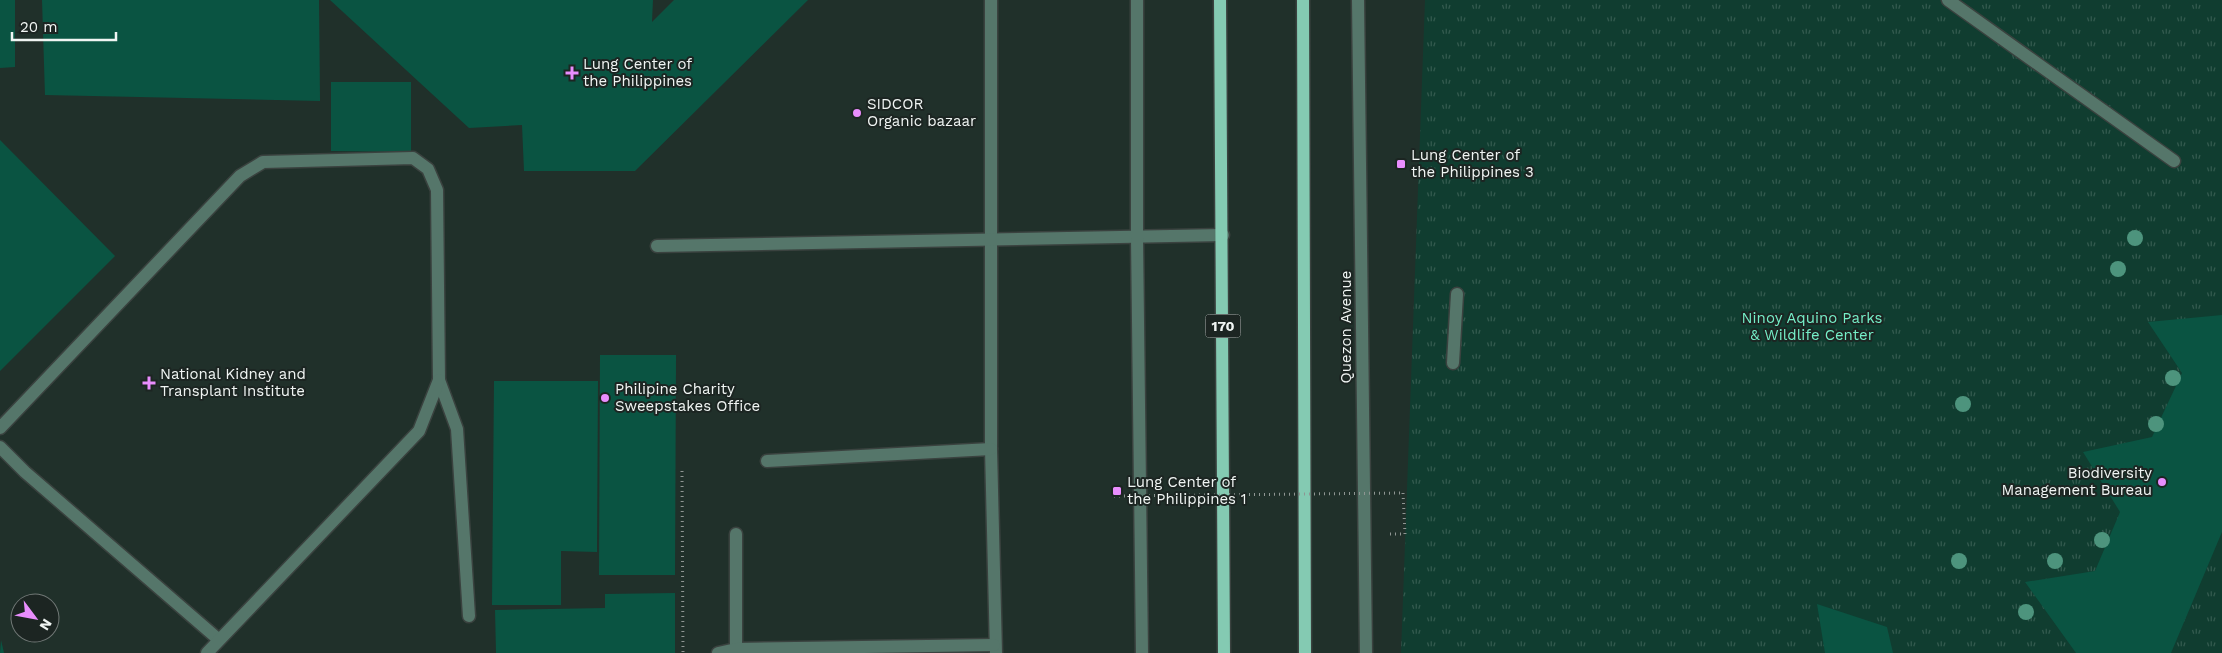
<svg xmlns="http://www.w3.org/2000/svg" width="2222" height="653" font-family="'Work Sans',sans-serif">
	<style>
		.built { fill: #20302a; fill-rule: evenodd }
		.park { fill: url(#park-tufts) }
		.building { fill: #0a5442 }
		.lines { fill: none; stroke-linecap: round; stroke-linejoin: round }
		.service-casing { stroke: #3a423f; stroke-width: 15 }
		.tertiary-casing { stroke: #3a423f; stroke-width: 15 }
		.primary-casing { stroke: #3a423f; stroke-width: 15 }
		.path { stroke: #8f9693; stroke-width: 3; stroke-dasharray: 1 4; stroke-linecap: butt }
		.service { stroke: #55766a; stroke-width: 12 }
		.tertiary { stroke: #55766a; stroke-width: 12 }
		.primary { stroke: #84cab2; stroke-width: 12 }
		.path-bridge { stroke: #8f9693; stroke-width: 3; stroke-dasharray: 1 4; stroke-linecap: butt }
		.tree { fill: #4d947d }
		.poi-dot { fill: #e98dfd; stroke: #1c2522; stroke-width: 2 }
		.labels { text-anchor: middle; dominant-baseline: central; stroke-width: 4; stroke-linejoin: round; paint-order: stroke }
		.shield { fill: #1c2522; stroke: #b0b7b4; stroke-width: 1 }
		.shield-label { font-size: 14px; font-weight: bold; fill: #f0f5f3 }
		.poi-label { font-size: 15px; fill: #f0f5f3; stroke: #1c2522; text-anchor: start }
		.park-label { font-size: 15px; fill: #75efc8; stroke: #1c2522 }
		.street-label { font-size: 15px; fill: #f0f5f3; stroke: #1c2522 }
	</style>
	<defs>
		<pattern id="park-tufts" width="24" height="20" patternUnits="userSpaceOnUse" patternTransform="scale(1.25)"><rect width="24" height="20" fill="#103d30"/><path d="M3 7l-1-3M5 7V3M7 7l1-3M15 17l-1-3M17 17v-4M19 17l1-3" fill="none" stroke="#335a4e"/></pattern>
	</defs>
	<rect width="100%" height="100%" fill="#1c2522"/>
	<path class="built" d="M 0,0 L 2222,0 L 2222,653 L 0,653 ZM 20,603 L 50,603 L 50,633 L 20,633 Z"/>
	<polygon class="park" points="1425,0 2222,0 2222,653 1401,653"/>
	<g class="building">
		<polygon points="0,0 15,0 15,67 0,68"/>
		<polygon points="42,0 319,0 320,101 45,95"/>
		<polygon points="330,0 653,0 652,22 674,0 808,0 635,171 524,171 522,125 469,128"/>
		<polygon points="331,82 411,82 411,152 331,151"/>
		<polygon points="0,140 115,256 0,371"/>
		<polygon points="2222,315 2222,532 2171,653 2076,653 2025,582 2095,571 2120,512 2083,452 2152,437 2182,373 2148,322"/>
		<polygon points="600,355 676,355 675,575 599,575"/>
		<polygon points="494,381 598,381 597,552 561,551 561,605 492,605"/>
		<polygon points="675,593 675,653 496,653 495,610 605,608 605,594"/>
		<polygon points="1817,604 1887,627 1893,653 1825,653"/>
		<polygon points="1,640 4,653 0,653"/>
	</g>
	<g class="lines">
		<defs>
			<g id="service">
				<polyline points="991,0 991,449 996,653"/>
				<polyline points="1358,0 1366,653"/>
				<polyline points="1948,0 2174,161"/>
				<polyline points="657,246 1223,235"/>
				<polyline points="1453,363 1457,294"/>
				<polyline points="0,428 240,176 263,162 413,158 428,169 437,190 439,380 457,429 469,616"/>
				<polyline points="0,447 25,472 218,639"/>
				<polyline points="767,461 991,449"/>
				<polyline points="736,649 736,534"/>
				<polyline points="207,653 419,431 439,380"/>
				<polyline points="718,653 736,649 994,645"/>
			</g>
			<polyline id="tertiary" points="1137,0 1137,238 1142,653"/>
			<g id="primary">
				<polyline points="1220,0 1224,653"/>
				<polyline points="1303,0 1305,653"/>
			</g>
		</defs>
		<use href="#service" class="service-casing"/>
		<use href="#tertiary" class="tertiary-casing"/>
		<use href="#primary" class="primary-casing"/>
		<g class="path">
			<polyline points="682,471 683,653"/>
			<polyline points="1390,534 1405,534 1403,493"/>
		</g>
		<use href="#service" class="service"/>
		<use href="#tertiary" class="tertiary"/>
		<use href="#primary" class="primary"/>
		<polyline class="path-bridge" points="1114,496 1403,493"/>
	</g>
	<g class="tree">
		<circle cx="2135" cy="238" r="8"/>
		<circle cx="2118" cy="269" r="8"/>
		<circle cx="2173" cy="378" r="8"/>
		<circle cx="1963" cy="404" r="8"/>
		<circle cx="2156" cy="424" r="8"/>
		<circle cx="2102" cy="540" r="8"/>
		<circle cx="1959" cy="561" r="8"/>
		<circle cx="2055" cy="561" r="8"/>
		<circle cx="2026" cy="612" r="8"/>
	</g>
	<g class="poi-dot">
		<path d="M569.5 65.5h5v5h5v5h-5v5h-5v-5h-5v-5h5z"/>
		<circle cx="857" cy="113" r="5"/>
		<rect x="1396" y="159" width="10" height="10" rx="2.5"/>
		<path d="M146.5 375.5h5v5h5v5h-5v5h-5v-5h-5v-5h5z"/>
		<circle cx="605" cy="398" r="5"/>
		<circle cx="2162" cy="482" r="5"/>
		<rect x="1112" y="486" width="10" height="10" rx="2.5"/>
	</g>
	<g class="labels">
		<rect class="shield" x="1205.5" y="314.5" width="35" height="23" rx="4"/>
		<g class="shield-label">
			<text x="1223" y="326">170</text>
		</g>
		<g class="poi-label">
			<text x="583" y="64">Lung Center of<tspan x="583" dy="17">the Philippines</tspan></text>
			<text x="867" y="104">SIDCOR<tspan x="867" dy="17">Organic bazaar</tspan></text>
			<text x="1411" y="155">Lung Center of<tspan x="1411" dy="17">the Philippines 3</tspan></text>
			<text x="160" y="374">National Kidney and<tspan x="160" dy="17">Transplant Institute</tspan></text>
			<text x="615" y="389">Philipine Charity<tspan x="615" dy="17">Sweepstakes Office</tspan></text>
			<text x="2152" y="473" text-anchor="end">Biodiversity<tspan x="2152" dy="17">Management Bureau</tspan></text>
			<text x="1127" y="482">Lung Center of<tspan x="1127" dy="17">the Philippines 1</tspan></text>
		</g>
		<g class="park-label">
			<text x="1812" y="318">Ninoy Aquino Parks<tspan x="1812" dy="17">&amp; Wildlife Center</tspan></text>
		</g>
		<g class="street-label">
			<text transform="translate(1346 327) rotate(-90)">Quezon Avenue</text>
		</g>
	</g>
	<g transform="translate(35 618) rotate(122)"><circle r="24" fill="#1c2522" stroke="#717876"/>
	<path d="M0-4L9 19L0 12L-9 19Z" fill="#e98dfd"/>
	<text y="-8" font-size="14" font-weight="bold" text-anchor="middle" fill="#f0f5f3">N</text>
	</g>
	<path d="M12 32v8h104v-8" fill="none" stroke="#f0f5f3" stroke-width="2.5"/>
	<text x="20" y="32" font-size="15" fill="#f0f5f3" stroke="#1c2522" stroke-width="4" paint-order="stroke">20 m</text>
</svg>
